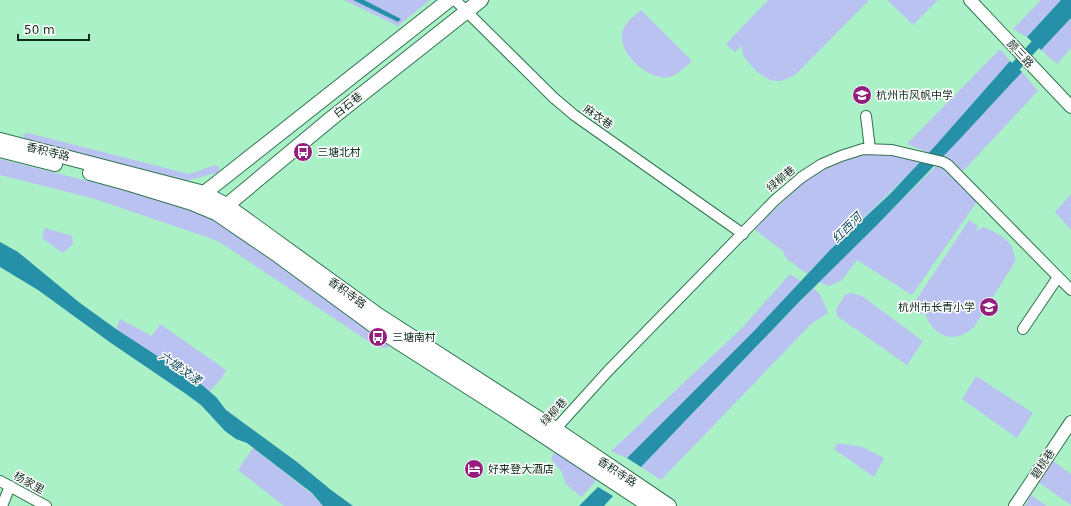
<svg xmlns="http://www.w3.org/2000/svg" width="1071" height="506" font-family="'DejaVu Sans','Noto Sans SC',sans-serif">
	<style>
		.green { fill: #bac2f2 }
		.water { fill: #2790a9 }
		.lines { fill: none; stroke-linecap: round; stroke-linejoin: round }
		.canal { stroke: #2790a9; stroke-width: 10 }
		.minor-casing { stroke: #317450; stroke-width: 12 }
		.tertiary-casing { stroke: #317450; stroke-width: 14 }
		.secondary-casing { stroke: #317450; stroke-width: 16 }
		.minor { stroke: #fff; stroke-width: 10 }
		.tertiary { stroke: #fff; stroke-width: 12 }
		.secondary { stroke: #fff; stroke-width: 14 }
		.labels { text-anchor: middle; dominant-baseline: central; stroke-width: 3; stroke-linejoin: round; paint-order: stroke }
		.street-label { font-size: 11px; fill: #102c1d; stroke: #fff }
		.poi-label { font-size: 11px; fill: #102c1d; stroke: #fff; text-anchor: start }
		.water-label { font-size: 12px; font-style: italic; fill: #114b58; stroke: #fff }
	</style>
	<rect width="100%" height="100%" fill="#abf1c7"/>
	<g class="green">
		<polygon points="344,0 430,0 398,26"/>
		<path d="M 768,0 L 869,0 L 795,75 C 790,77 785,80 780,81 C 766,83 749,66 743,54 C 742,51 742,48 742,45 L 735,52 L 726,44 Z"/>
		<polygon points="887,0 938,0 913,25"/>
		<polygon points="1041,0 1061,0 1027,37 1013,29"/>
		<path d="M 641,10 L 692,61 C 686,66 678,75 669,77 C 650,81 619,55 622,34 C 623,24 634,16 641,10 Z"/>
		<polygon points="1071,18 1071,48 1057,64 1041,50"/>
		<polygon points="1000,49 1010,61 929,153 907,144"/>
		<polygon points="1022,72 1038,91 963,171 954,163 942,158"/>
		<polygon points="28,133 189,174 215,165 219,167 219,172 186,181 25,140 23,135"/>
		<path d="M 864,153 L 890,154 L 921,161 C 884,200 844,235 807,274 L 787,259 L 783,251 L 754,229 L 807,179 L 827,167 Z"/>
		<polygon points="0,159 148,196 183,207 219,223 389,343 387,348 377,347 218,241 95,199 0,175"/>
		<polygon points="938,164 943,164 978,200 912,295 857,260 842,280 829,286 819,282"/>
		<polygon points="1071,194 1071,230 1055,212"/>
		<path d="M 969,220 L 978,226 L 976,231 L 983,227 C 1000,234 1016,242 1015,262 L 974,327 C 954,346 932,336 924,311 L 921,315 L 911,308 Z"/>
		<polygon points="45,228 72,236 73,244 63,253 42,238"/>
		<polygon points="790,274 801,281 753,332 627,458 611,451 742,328"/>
		<polygon points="813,288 820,294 828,313 811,324 661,480 641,467"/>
		<polygon points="851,293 862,296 923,341 907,365 837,316 836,309 845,295"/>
		<polygon points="120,319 152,336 160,324 226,370 222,378 209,392 202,385 116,329"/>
		<polygon points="976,376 1033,413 1017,438 962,399"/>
		<polygon points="837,443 862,447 884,458 874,477 834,449"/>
		<polygon points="253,448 312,494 323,506 284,506 238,470"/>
		<polygon points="555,450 595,477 595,482 581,497 566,484 562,472 551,459"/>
		<polygon points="1053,461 1071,474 1071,505 1038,482"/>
		<polygon points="1031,495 1047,506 1025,506"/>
	</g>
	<g class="water">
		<polygon points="353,0 364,0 401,19 398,22"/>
		<polygon points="1061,0 1071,0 1071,18 1041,50 1027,37"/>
		<polygon points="1010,61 1022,72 958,141 877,225 800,301 641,467 627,458 753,332 831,249 890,194 936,145"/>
		<polygon points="0,242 18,252 80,303 116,329 202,385 216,397 226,410 297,462 331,490 353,506 323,506 312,493 247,443 236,439 225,431 201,405 186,394 111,343 38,290 0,267"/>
		<polygon points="598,487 613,496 604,506 579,506"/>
	</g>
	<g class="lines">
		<polyline class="canal" points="1008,75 1044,35"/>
		<defs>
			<g id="minor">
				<polyline points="455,0 554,98 574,115 743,234"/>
				<polyline points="866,116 870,149"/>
				<polyline points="1023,329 1058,277"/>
				<polyline points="551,434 608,371 775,200 802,177 822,164 841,156 863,149 892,150 943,162 948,165 1071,290"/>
				<polyline points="0,481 46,506"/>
				<polyline points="2,506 10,486"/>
			</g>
			<g id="tertiary">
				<polyline points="970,0 1071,107"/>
				<polyline points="1015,506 1071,422"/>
			</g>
			<g id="secondary">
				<polyline points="0,140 204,193 226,205 378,315 555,429 669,506"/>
				<polyline points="0,150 55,164"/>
				<polyline points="90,173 130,184 192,203 216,213 279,256 384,333 506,411 650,506"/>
				<polyline points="198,198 449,0"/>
				<polyline points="220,211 333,117 481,0"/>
			</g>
		</defs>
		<use href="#minor" class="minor-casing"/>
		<use href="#tertiary" class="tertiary-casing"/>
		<use href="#secondary" class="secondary-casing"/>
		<use href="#minor" class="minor"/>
		<use href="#tertiary" class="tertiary"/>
		<use href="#secondary" class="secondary"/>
	</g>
	<defs>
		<symbol id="school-disc" viewBox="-11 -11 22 22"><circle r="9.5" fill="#931e7c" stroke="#fff"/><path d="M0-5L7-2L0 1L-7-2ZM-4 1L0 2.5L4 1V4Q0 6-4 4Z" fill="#fff"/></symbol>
		<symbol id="bus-disc" viewBox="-11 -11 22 22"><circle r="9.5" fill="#931e7c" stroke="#fff"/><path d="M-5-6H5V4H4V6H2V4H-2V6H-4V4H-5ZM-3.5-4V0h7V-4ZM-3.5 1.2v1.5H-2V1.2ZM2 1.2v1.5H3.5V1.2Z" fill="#fff"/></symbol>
		<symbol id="hotel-disc" viewBox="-11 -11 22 22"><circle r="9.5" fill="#931e7c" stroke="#fff"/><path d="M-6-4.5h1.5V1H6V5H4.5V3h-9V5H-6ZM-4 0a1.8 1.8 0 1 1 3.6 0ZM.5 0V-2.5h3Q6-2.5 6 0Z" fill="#fff"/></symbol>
	</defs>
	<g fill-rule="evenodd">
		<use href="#school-disc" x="851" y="84" width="22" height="22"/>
		<use href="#bus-disc" x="292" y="141" width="22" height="22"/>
		<use href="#school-disc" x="978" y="296" width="22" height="22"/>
		<use href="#bus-disc" x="367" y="326" width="22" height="22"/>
		<use href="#hotel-disc" x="463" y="458" width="22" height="22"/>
	</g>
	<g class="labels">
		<g class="street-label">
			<text transform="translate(1020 54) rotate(47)">颜三路</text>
			<text transform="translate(348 105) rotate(-38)">白石巷</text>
			<text transform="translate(598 117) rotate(35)">麻衣巷</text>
			<text transform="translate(48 152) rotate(14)">香积寺路</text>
			<text transform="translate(781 179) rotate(-40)">绿柳巷</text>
			<text transform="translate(347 293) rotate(36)">香积寺路</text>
			<text transform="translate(554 412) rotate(-47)">绿柳巷</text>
			<text transform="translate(1043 464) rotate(-56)">碧桃巷</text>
			<text transform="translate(617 472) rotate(33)">香积寺路</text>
			<text transform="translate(29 483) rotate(29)">杨家里</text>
		</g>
		<g class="poi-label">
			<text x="876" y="95">杭州市风帆中学</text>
			<text x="317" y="152">三塘北村</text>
			<text x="975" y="307" text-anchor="end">杭州市长青小学</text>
			<text x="392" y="337">三塘南村</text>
			<text x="488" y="469">好来登大酒店</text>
		</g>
		<g class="water-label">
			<text transform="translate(847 228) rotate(-45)">红西河</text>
			<text transform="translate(180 368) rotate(35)">六塘汶漾</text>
		</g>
	</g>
	<path d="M18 34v6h71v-6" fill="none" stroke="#102c1d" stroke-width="2"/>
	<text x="24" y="34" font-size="12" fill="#102c1d" stroke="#ffffff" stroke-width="3" paint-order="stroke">50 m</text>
</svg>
